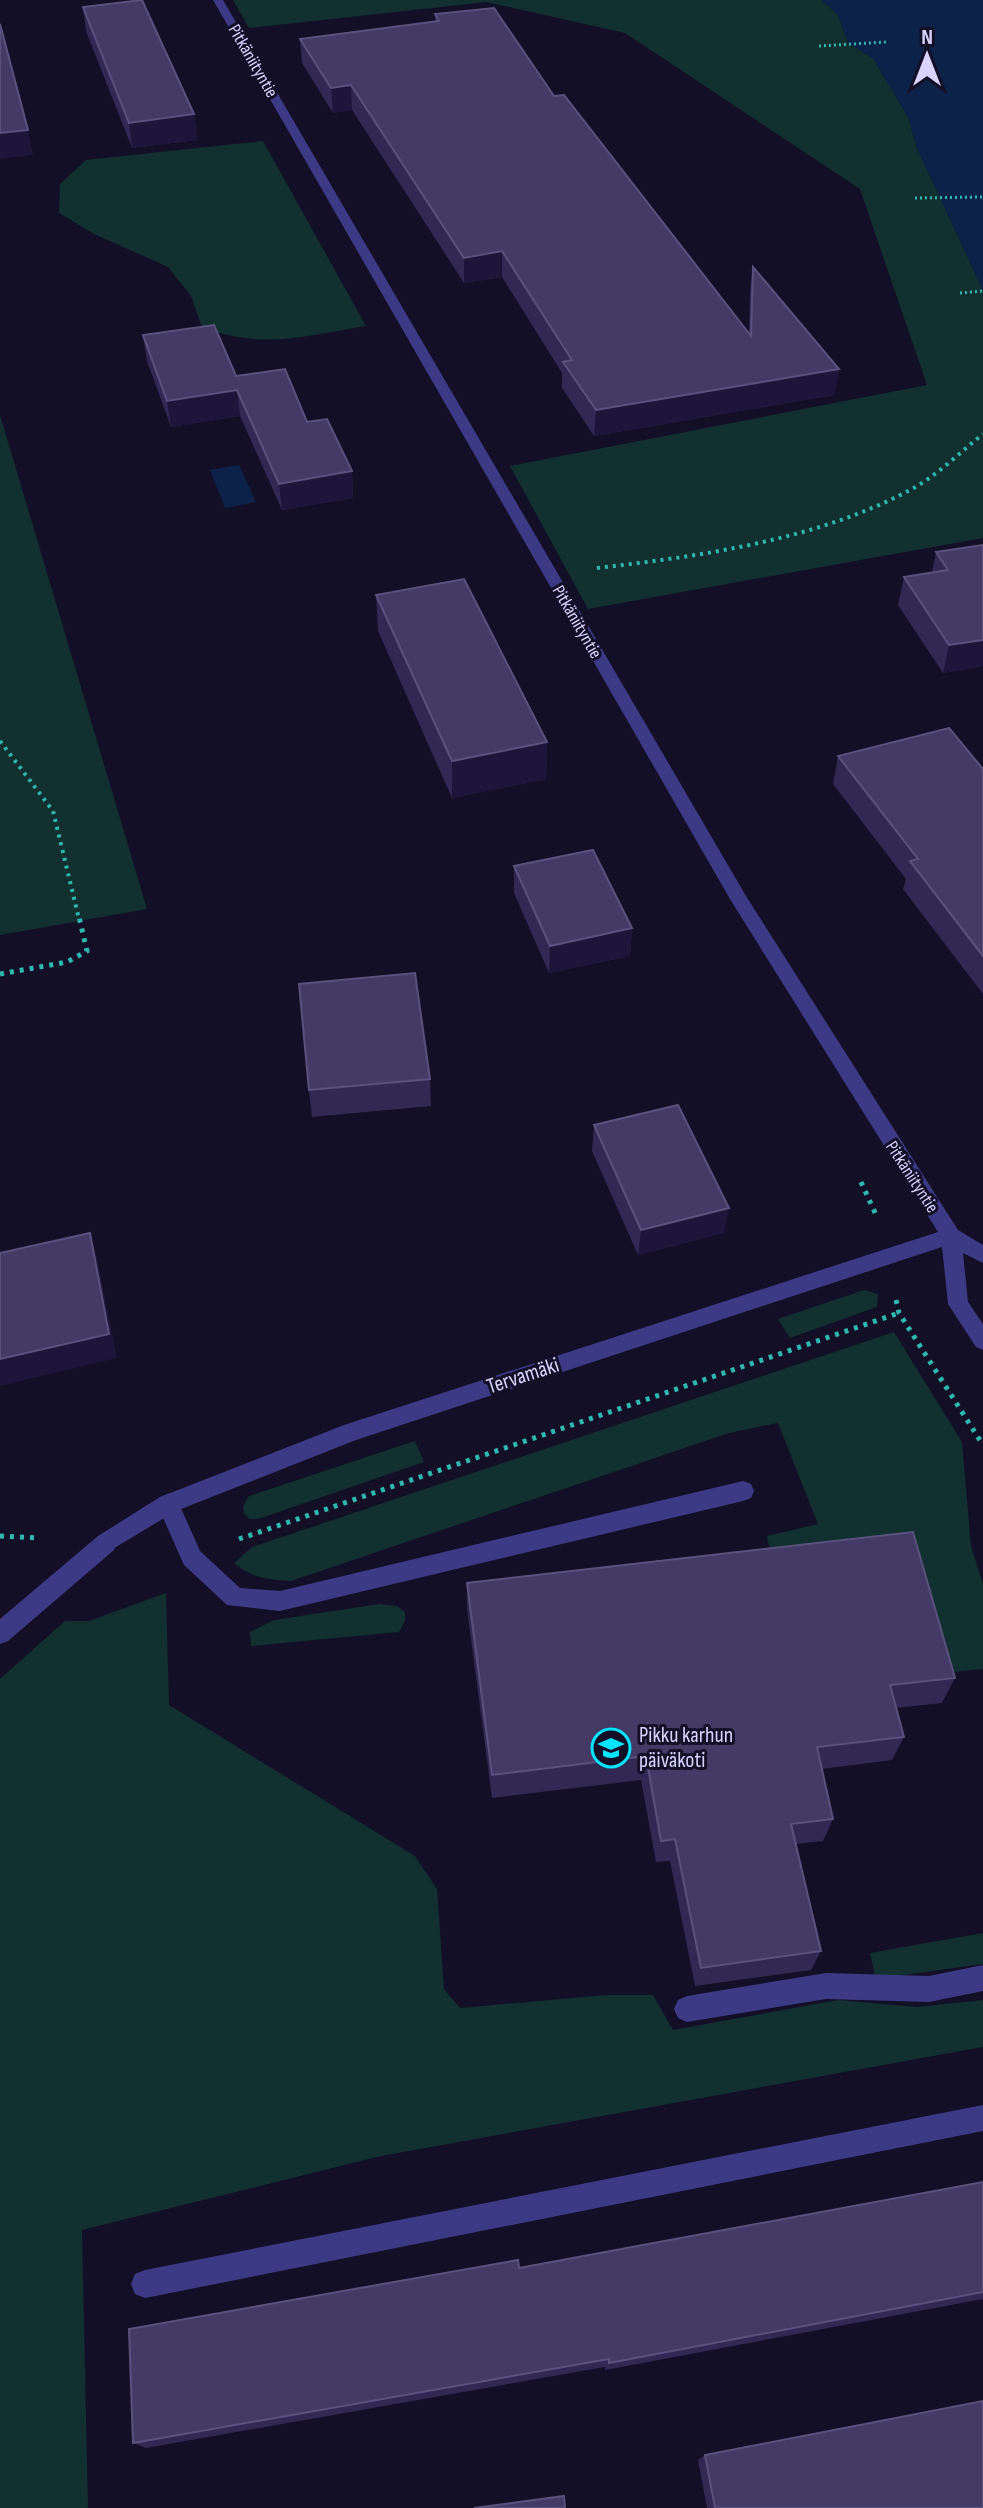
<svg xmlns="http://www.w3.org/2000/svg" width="983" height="2508" font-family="'Sofia Sans Condensed',sans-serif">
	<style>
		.green { fill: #12302f }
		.water { fill: #0c2248 }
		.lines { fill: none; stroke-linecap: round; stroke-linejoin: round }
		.path-far2 { stroke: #2fb8b0; stroke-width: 3; stroke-dasharray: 2 3; stroke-linecap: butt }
		.path-far1 { stroke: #2fb8b0; stroke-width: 4; stroke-dasharray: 3 5; stroke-linecap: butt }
		.path { stroke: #2fb8b0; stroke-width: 5; stroke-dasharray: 4 6; stroke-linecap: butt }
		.lane { fill: #3d3a85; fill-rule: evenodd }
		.street { fill: #3d3a85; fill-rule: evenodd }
		.wall { fill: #312854 }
		.shaded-wall { fill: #1d163a }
		.building { fill: #433a66; stroke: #5a527e; stroke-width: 2 }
		.labels { text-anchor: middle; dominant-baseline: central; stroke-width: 6; stroke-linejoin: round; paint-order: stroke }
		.far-street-label { font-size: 18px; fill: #d9d4ff; stroke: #130f26 }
		.street-label { font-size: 22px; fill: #d9d4ff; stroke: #130f26 }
		.poi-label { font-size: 22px; fill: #d9d4ff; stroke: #130f26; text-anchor: start }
	</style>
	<rect width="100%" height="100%" fill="#130f26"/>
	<g class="green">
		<polygon points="233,0 822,0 838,15 848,43 873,58 908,117 917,148 983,290 983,538 588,609 510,466 927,385 860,189 625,33 487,2 249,28"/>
		<path d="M 263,141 L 366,326 C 304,336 263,350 202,327 L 191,296 L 168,267 L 94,234 L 59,213 L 60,184 L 86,160 Z"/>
		<polygon points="0,415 147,909 0,935"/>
		<polygon points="864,1290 878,1294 877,1307 790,1338 778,1319"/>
		<path d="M 894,1332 L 962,1442 L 971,1546 L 983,1584 L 983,1669 L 935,1674 L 769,1546 L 767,1536 L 818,1524 L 778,1423 L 729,1433 L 291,1581 C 268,1580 252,1578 234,1563 L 252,1547 Z"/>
		<polygon points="415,1441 424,1462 258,1519 249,1519 244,1513 243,1506 249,1496"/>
		<polygon points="166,1593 169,1705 415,1856 437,1889 444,1989 460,2008 607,1995 653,1995 673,2030 838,2000 916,2007 983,2000 983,2047 381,2156 82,2230 88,2508 0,2508 0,1679 65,1621 89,1621"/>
		<polygon points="379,1604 397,1606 405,1612 405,1621 399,1632 251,1646 250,1632 274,1620"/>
		<polygon points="983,1933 983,1964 876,1979 870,1953"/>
	</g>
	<g class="water">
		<polygon points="822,0 983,0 983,290 917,148 908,117 873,58 848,43 838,15"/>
		<polygon points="239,465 256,502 225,508 210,470"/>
	</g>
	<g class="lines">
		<g class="path-far2">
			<polyline points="819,46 886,42"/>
			<polyline points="915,198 983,197"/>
			<polyline points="960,293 983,291"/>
		</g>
		<g class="path-far1">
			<path d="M 597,568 C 702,556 816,540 910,490 C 937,476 959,453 983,434"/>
			<polyline points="0,741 53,811 79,919"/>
		</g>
		<g class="path">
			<polyline points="0,974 67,962 87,951 79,917"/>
			<polyline points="861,1182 877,1217"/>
			<polyline points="896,1300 899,1313 983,1445"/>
			<polyline points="0,1536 39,1538"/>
			<polyline points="239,1539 899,1313"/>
		</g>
		<g class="lane">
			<polygon points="743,1481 751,1484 754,1491 751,1498 743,1501 280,1611 227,1605 184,1565 157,1504 160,1497 168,1494 176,1497 200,1551 240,1588 280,1591"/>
			<polygon points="106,1533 114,1536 117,1543 114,1550 8,1641 0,1644 0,1619 98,1536"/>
			<polygon points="983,1965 983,1991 929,2002 826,1999 687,2022 678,2018 674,2009 678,2000 687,1996 826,1973 929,1976"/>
			<polygon points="983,2105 983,2131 145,2298 135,2294 131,2284 135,2274 145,2270"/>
		</g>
		<polygon class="street" points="213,0 223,0 746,896 958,1230 983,1245 983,1263 963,1253 968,1302 983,1324 983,1350 976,1347 948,1304 942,1247 356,1440 176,1511 106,1553 98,1550 95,1543 98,1536 160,1497 344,1425 938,1232 730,899"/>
	</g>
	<g class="wall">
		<polygon points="83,7 194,114 197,140 132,148 86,31"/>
		<polygon points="435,14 554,96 749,333 750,292 753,267 839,369 834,395 594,436 562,388 562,373 502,277 464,283 352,110 333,113 302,63 300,39 435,21"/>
		<polygon points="143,335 236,376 307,422 352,471 353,498 282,510 240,416 171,427 147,361"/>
		<polygon points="983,545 983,666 943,673 898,605 904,577 932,572 936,552"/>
		<polygon points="376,595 547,742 546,779 452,798 378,631"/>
		<polygon points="838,756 983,769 983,994 903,889 906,879 833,784"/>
		<polygon points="514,866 632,928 630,956 549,973 514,893"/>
		<polygon points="430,1079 431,1106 312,1117 309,1090"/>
		<polygon points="594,1125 724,1233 638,1255 592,1151"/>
		<polygon points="467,1583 955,1678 942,1703 896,1708 904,1737 892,1760 822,1769 833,1819 823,1841 796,1844 821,1951 811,1970 695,1986 670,1861 656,1862 641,1780 492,1798 467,1609"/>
		<polygon points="983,2182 983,2299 605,2370 605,2367 146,2448 133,2443 519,2268"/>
		<polygon points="705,2455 983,2508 707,2508 698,2460"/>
	</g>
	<g class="shaded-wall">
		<polygon points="351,85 352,110 333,113 331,88"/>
		<polygon points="194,114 197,140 132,148 129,123"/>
		<polygon points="28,130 33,155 0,159 0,133"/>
		<polygon points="502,251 502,277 464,283 464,258"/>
		<polygon points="839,369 834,395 594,436 596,410"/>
		<polygon points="237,390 240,416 171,427 167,401"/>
		<polygon points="352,471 353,498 282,510 279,484"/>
		<polygon points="983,640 983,666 943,673 949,645"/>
		<polygon points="547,742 546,779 452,798 452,761"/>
		<polygon points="632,928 630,956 549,973 550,946"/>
		<polygon points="729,1208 724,1233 638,1255 641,1230"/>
		<polygon points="90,1233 97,1258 117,1358 0,1386 0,1359"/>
	</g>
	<g class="building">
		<polygon points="142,0 194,114 129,123 83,7"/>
		<polygon points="494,8 554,96 564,95 751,336 753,267 839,369 596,410 563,362 572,360 502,251 464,258 351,85 331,88 300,39 439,21 435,14"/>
		<polygon points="0,24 28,130 0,133"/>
		<polygon points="214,325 236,376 285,369 307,422 327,419 352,471 279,484 237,390 167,401 143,335"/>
		<polygon points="983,545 983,640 949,645 904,577 948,570 936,552"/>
		<polygon points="464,579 547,742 452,761 376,595"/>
		<polygon points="949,728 983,769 983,956 910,861 918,859 838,756"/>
		<polygon points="593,850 632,928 550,946 514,866"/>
		<polygon points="415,973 430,1079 309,1090 299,984"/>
		<polygon points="678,1105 729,1208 641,1230 594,1125"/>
		<polygon points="90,1233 109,1334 0,1359 0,1253"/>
		<polygon points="913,1532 955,1678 890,1685 904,1737 817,1747 833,1819 791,1824 821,1951 701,1968 675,1839 661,1841 646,1756 492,1775 467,1583"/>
		<polygon points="983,2182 983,2292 609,2363 609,2359 133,2443 129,2329 518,2260 519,2268"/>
		<polygon points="983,2401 983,2508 715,2508 705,2455"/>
		<polygon points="564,2496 565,2508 474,2508"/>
	</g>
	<defs>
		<symbol id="school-ring" viewBox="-11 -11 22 22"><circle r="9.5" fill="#130f26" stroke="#00e5ff" stroke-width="1.5"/><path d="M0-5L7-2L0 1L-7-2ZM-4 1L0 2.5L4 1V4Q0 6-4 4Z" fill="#00e5ff"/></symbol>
	</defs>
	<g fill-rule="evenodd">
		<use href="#school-ring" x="589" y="1726" width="44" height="44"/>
	</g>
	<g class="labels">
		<g class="far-street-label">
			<text transform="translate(253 61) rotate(60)">Pitkäniityntie</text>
			<text transform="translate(577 622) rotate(60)">Pitkäniityntie</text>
			<text transform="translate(912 1177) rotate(57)">Pitkäniityntie</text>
		</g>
		<g class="street-label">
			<text transform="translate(523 1376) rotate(-18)">Tervamäki</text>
		</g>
		<g class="poi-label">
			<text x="639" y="1735">Pikku karhun<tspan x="639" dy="25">päiväkoti</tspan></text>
		</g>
	</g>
	<g transform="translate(927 56)" stroke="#130f26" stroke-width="6" paint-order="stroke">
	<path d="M0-6L14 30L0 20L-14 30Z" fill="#d9d4ff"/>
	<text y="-12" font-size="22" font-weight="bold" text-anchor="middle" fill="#d9d4ff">N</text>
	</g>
</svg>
